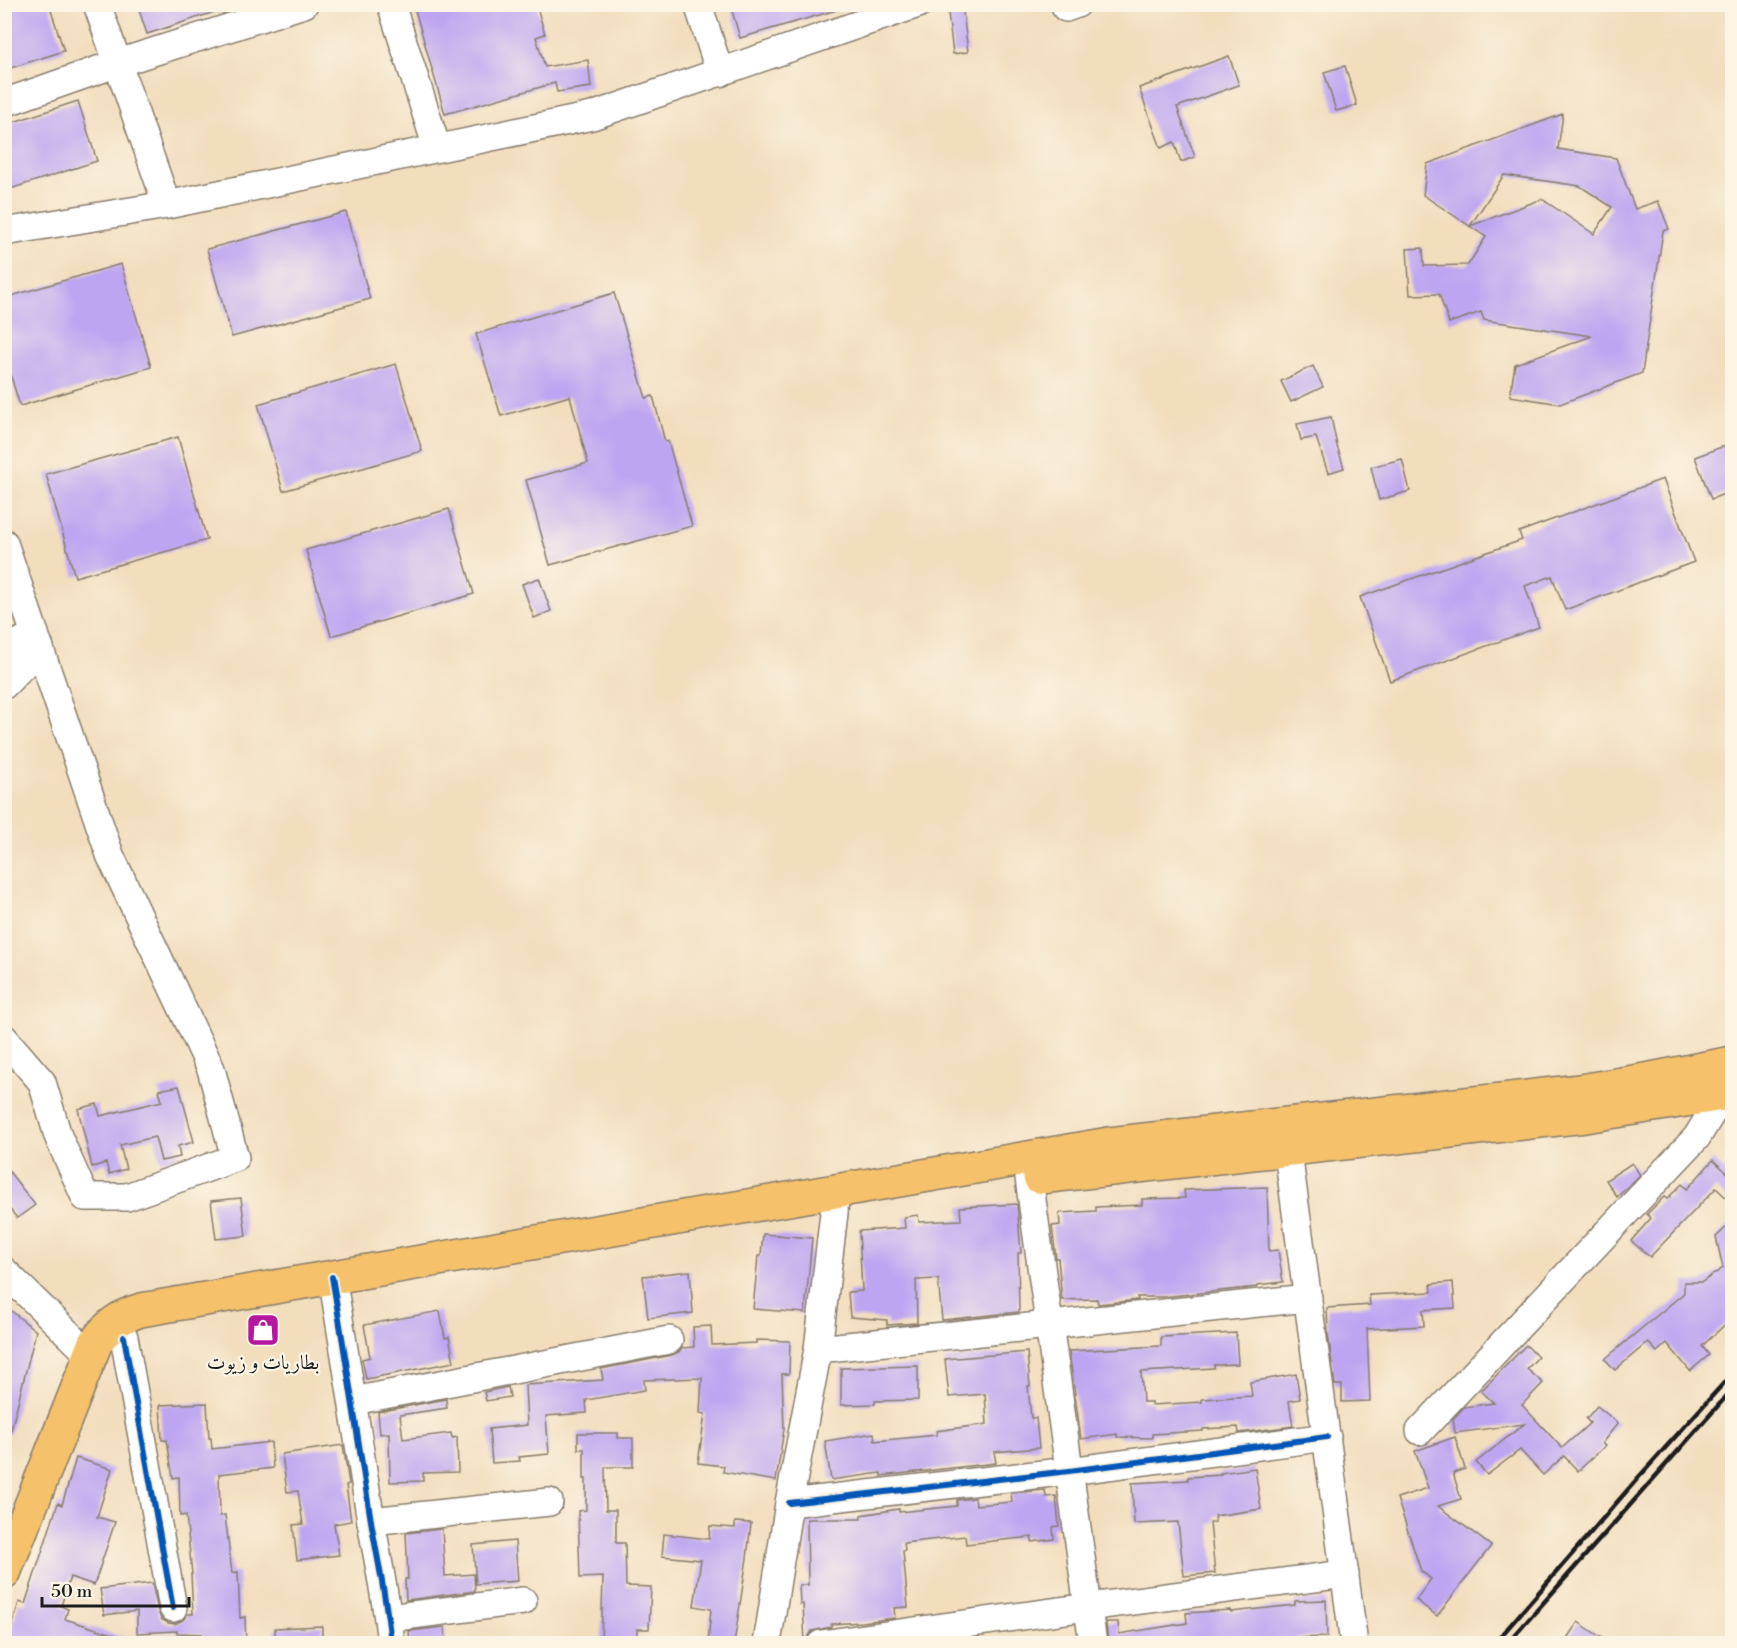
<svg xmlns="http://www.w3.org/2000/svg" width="1737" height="1648" font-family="'Libre Bodoni',Amiri,serif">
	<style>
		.building { fill: #bda5f1; fill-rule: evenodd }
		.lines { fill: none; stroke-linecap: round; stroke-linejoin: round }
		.minor-casing { stroke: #877c6c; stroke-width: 30 }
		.major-casing { stroke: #877c6c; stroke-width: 36 }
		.minor { stroke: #fff; stroke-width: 27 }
		.major { stroke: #f5c16b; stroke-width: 33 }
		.rail { stroke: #1c1c1c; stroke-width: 4.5 }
		.cycleway-casing { stroke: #fcf5e5; stroke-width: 10 }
		.cycleway { stroke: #0057b8; stroke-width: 6 }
		.labels { text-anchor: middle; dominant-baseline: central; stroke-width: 4.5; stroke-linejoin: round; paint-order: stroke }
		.poi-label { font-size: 20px; fill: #1c1c1c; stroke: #fcf5e5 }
	</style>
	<rect width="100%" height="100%" fill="#fcf5e5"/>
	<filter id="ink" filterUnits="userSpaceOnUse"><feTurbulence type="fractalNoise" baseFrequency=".0167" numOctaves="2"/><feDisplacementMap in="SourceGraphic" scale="12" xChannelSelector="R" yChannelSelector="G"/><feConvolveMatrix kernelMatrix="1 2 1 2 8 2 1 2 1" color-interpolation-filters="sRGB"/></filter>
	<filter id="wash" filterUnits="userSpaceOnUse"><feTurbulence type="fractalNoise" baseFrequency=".008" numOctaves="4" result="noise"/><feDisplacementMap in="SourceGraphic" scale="24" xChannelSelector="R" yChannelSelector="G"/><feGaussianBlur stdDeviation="1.35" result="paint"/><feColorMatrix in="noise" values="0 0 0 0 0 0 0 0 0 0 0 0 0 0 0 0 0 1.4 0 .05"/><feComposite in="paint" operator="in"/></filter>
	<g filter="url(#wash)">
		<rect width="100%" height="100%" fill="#f2ddbd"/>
		<g id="blocks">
			<g class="building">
				<polygon points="4,4 49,4 64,51 4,70"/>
				<polygon points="137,4 226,4 227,8 147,34"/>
				<polygon points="434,4 536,4 545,34 536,37 545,67 588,60 591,87 557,92 555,83 445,114 415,10"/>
				<polygon points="730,4 839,4 840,9 740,38"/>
				<polygon points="947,4 962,4 968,52 953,54"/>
				<polygon points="1229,56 1239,85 1177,107 1195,157 1181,162 1174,142 1161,148 1139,88"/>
				<polygon points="1345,66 1357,105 1336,111 1324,72"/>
				<polygon points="78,101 97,161 4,191 4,125"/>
				<path d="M 1563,114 L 1558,149 L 1616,158 L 1635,209 L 1658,201 L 1669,229 L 1663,231 L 1642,373 L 1560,404 L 1510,396 L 1515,364 L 1592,336 L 1484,320 L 1481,312 L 1449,323 L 1439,294 L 1410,295 L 1407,249 L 1423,248 L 1424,266 L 1468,265 L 1486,237 L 1423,195 L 1427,164 ZM 1504,175 L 1580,186 L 1612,207 L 1594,234 L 1542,199 L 1470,226 Z"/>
				<polygon points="346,212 370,299 232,337 207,249"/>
				<polygon points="121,264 151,367 20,406 4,354 4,298"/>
				<polygon points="614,293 646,398 653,396 665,442 668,441 692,526 550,565 526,480 588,463 570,396 501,416 476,334"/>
				<polygon points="396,364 422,451 283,491 258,404"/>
				<polygon points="1313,366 1323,387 1291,402 1281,381"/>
				<polygon points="1331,417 1337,446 1344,468 1328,473 1316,437 1301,440 1297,424"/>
				<polygon points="178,437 207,540 75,577 46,474"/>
				<polygon points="1732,443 1732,491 1711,499 1695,457"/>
				<polygon points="1402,459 1410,491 1379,500 1371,467"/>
				<polygon points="1663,479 1694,562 1565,610 1552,576 1525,586 1539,627 1390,681 1360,597 1522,540 1519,532"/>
				<polygon points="449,509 474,594 331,636 306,550"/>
				<polygon points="539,578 551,611 534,618 522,584"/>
				<polygon points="179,1086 194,1142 178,1146 180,1157 161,1161 155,1137 120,1145 126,1169 109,1174 106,1163 92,1167 78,1109 97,1104 100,1116 162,1101 159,1090"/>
				<polygon points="1713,1160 1732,1177 1732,1203 1716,1188 1650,1257 1631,1241 1651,1218 1647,1214 1664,1197 1667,1199 1682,1184 1687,1189"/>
				<polygon points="1632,1163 1640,1175 1617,1197 1606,1180"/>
				<polygon points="4,1165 35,1205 17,1218 4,1202"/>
				<polygon points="1267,1187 1269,1251 1278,1250 1283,1282 1257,1285 1257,1287 1162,1297 1137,1297 1138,1300 1098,1304 1097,1299 1062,1300 1058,1258 1056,1258 1052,1226 1060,1225 1059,1213 1096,1211 1096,1207 1142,1205 1142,1199 1185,1198 1184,1190"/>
				<polygon points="241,1198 246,1236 216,1239 211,1201"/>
				<polygon points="1017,1204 1021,1253 1018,1253 1019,1312 942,1320 938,1279 916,1280 917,1323 887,1325 887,1320 850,1317 848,1292 862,1291 859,1231 905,1228 904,1217 918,1215 919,1222 961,1220 960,1207"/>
				<polygon points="1732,1222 1732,1318 1702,1346 1709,1355 1690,1371 1667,1343 1657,1352 1648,1342 1615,1370 1605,1359 1684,1293 1684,1282 1702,1282 1723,1268 1716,1237"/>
				<polygon points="763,1234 812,1238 805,1313 753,1309 758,1256 761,1256"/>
				<polygon points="690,1271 693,1313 648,1318 643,1276"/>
				<polygon points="1453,1282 1455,1308 1423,1310 1424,1326 1367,1329 1370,1401 1342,1402 1342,1385 1335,1385 1328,1334 1327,1308 1370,1305 1369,1295 1432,1292 1431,1284"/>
				<polygon points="4,1305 36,1331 10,1434 4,1434"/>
				<polygon points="440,1311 445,1338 449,1337 454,1362 366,1379 362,1359 370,1357 364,1325"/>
				<polygon points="711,1326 712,1345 756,1343 756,1340 790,1341 789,1374 782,1374 784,1429 776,1481 723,1472 724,1466 698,1463 705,1414 700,1413 702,1378 644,1380 645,1390 586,1400 587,1413 546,1416 549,1454 519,1457 520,1461 492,1463 489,1429 527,1425 525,1385 603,1380 601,1369 672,1355 679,1352 682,1348 694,1347 693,1327"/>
				<polygon points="1236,1333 1238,1364 1214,1365 1214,1368 1141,1372 1143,1402 1152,1402 1152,1405 1202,1402 1202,1399 1252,1396 1250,1382 1296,1374 1300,1399 1289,1401 1293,1426 1239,1433 1238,1427 1203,1429 1203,1431 1152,1434 1152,1438 1117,1437 1117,1434 1081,1439 1069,1351 1161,1346 1161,1337"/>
				<polygon points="1526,1345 1538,1357 1527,1369 1543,1383 1522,1405 1562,1448 1590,1423 1586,1419 1597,1406 1618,1423 1602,1443 1605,1446 1578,1471 1564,1456 1543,1475 1520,1450 1487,1475 1476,1462 1524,1424 1455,1433 1453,1419 1464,1407 1494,1403 1481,1391"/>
				<polygon points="1027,1352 1030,1386 1028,1386 1031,1418 1036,1418 1039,1448 994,1452 996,1463 881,1476 881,1473 831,1480 825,1441 874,1433 875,1441 937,1435 936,1431 987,1424 985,1394 949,1397 945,1359"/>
				<polygon points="918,1366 918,1400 875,1401 875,1404 841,1405 841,1368"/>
				<polygon points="508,1387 510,1397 486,1401 484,1392"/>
				<polygon points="446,1399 447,1408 400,1415 403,1439 451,1433 452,1438 457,1437 458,1472 423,1473 423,1481 390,1482 389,1433 380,1434 378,1412"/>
				<polygon points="207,1403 209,1438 211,1438 212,1449 271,1442 273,1468 219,1474 220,1516 225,1515 232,1573 238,1572 240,1618 245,1617 246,1644 205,1644 205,1636 202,1636 202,1634 177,1633 177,1631 137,1633 137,1611 104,1615 100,1589 152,1583 158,1611 161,1619 168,1623 175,1624 183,1620 187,1614 193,1614 191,1574 192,1574 186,1515 180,1516 179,1477 173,1478 167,1440 162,1440 160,1405"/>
				<polygon points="578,1433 618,1433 618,1438 633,1438 633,1467 605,1467 606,1510 616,1510 616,1543 625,1543 626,1586 651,1587 649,1629 637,1629 637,1644 601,1644 603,1577 580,1578 578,1511 586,1510 586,1479 584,1479 584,1449 578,1449"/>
				<polygon points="1455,1437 1465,1469 1453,1473 1461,1499 1438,1506 1491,1546 1437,1616 1416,1600 1431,1579 1421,1571 1397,1498 1428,1488 1415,1451"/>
				<polygon points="343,1445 349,1484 346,1485 351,1521 334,1524 339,1555 297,1560 293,1525 303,1524 298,1491 287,1492 282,1454"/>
				<polygon points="76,1458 112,1469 97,1517 115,1522 94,1585 70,1577 61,1606 68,1609 65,1619 132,1640 131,1644 7,1644 19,1602 25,1604 58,1503 62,1505"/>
				<polygon points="1255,1468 1261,1509 1215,1516 1215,1522 1210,1523 1215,1573 1184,1576 1178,1522 1134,1524 1132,1483 1188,1480 1188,1477 1221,1475 1220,1473"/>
				<polygon points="1045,1490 1046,1497 1056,1496 1059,1526 1053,1527 1054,1539 1032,1542 1032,1537 966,1544 965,1536 904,1543 905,1550 903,1551 908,1607 894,1608 895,1618 862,1622 831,1624 831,1627 812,1631 805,1642 803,1604 800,1604 799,1585 808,1585 807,1519 861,1519 861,1515 899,1509 899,1512 957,1506 957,1500 975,1498 976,1505 1012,1502 1011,1493"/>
				<polygon points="735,1522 751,1523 747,1558 734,1644 708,1644 711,1609 694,1606 701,1560 662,1556 664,1534 709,1539 710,1526 735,1528"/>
				<polygon points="442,1529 445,1576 474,1574 475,1591 406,1600 405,1579 408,1579 406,1533"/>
				<polygon points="515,1541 518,1581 476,1584 473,1545"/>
				<polygon points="1326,1600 1327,1637 1296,1638 1296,1644 1108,1644 1106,1622 1118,1622 1119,1634 1187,1623 1186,1613 1230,1610 1231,1612 1295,1605 1295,1601"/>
				<polygon points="1578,1622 1611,1644 1563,1644"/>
				<polygon points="322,1626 322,1644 275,1644 275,1628"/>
				<polygon points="445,1627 446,1644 410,1644 409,1631"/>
			</g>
		</g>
	</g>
	<g filter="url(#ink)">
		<use href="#blocks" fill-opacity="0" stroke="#877c6c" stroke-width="1.5"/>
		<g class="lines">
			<defs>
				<g id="minor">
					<polyline points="97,4 167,205"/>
					<polyline points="391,4 437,148"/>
					<polyline points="698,4 720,73"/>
					<polyline points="1066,8 1077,4"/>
					<polyline points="4,103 118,63 304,4"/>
					<polyline points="4,232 167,205 592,116 918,4"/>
					<polyline points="4,543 110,855 211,1069 235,1158 127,1197 85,1197 58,1136 42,1082 4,1038"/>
					<polyline points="4,651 35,634"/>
					<polyline points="4,685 40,648"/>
					<polyline points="1285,1130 1354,1644"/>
					<polyline points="1029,1178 1093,1644"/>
					<polyline points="4,1271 91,1356"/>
					<path d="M 332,1277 C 346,1358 358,1440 371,1521 C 378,1562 387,1602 391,1644"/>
					<polyline points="124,1337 173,1608"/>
					<polyline points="818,1349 1308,1298"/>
					<polyline points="353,1401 669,1340"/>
					<polyline points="1420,1431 1697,1137 1723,1094"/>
					<polyline points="789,1503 1069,1471 1327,1437"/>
					<polyline points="371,1521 549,1502"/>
					<polyline points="388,1618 523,1601"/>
					<polyline points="767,1644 789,1503 818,1349 834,1213 835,1192"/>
					<polyline points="821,1644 1088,1607 1345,1574"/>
				</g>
				<g id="major">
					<polyline points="1040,1177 1585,1116 1723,1094 1732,1091"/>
					<path d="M 4,1573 L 96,1342 C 108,1325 121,1316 141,1310 L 1109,1144 L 1580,1091 L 1651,1079 L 1732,1063"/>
				</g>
			</defs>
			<use href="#minor" class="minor-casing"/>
			<use href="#major" class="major-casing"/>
			<use href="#minor" class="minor"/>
			<use href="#major" class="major"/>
			<g class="rail">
				<polyline points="1494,1644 1638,1478 1732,1374"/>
				<polyline points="1507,1644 1732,1390"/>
			</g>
			<defs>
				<g id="cycleway">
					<path d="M 332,1277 C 346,1358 358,1440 371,1521 C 378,1562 387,1602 391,1644"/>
					<polyline points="124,1337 173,1608"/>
					<polyline points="789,1503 1069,1471 1327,1437"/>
				</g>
			</defs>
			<use href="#cycleway" class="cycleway-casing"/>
			<use href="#cycleway" class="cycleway"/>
		</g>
	</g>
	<defs>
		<symbol id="shop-square" viewBox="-11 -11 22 22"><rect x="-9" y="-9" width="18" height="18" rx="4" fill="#b5179e" stroke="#fcf5e5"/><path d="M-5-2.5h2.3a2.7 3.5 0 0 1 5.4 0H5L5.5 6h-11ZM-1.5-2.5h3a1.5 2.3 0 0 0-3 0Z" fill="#fff"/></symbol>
	</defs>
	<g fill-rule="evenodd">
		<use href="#shop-square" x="244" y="1311" width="38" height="38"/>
	</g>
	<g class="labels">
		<g class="poi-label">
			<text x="263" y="1363">بطاريات و زيوت</text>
		</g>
	</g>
	<rect width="1737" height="1648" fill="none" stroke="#fcf5e5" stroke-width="24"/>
	<path d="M42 1597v9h147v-9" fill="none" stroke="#1c1c1c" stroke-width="3"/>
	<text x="51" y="1597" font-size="18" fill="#1c1c1c" stroke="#fcf5e5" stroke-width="4.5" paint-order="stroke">50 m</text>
</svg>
